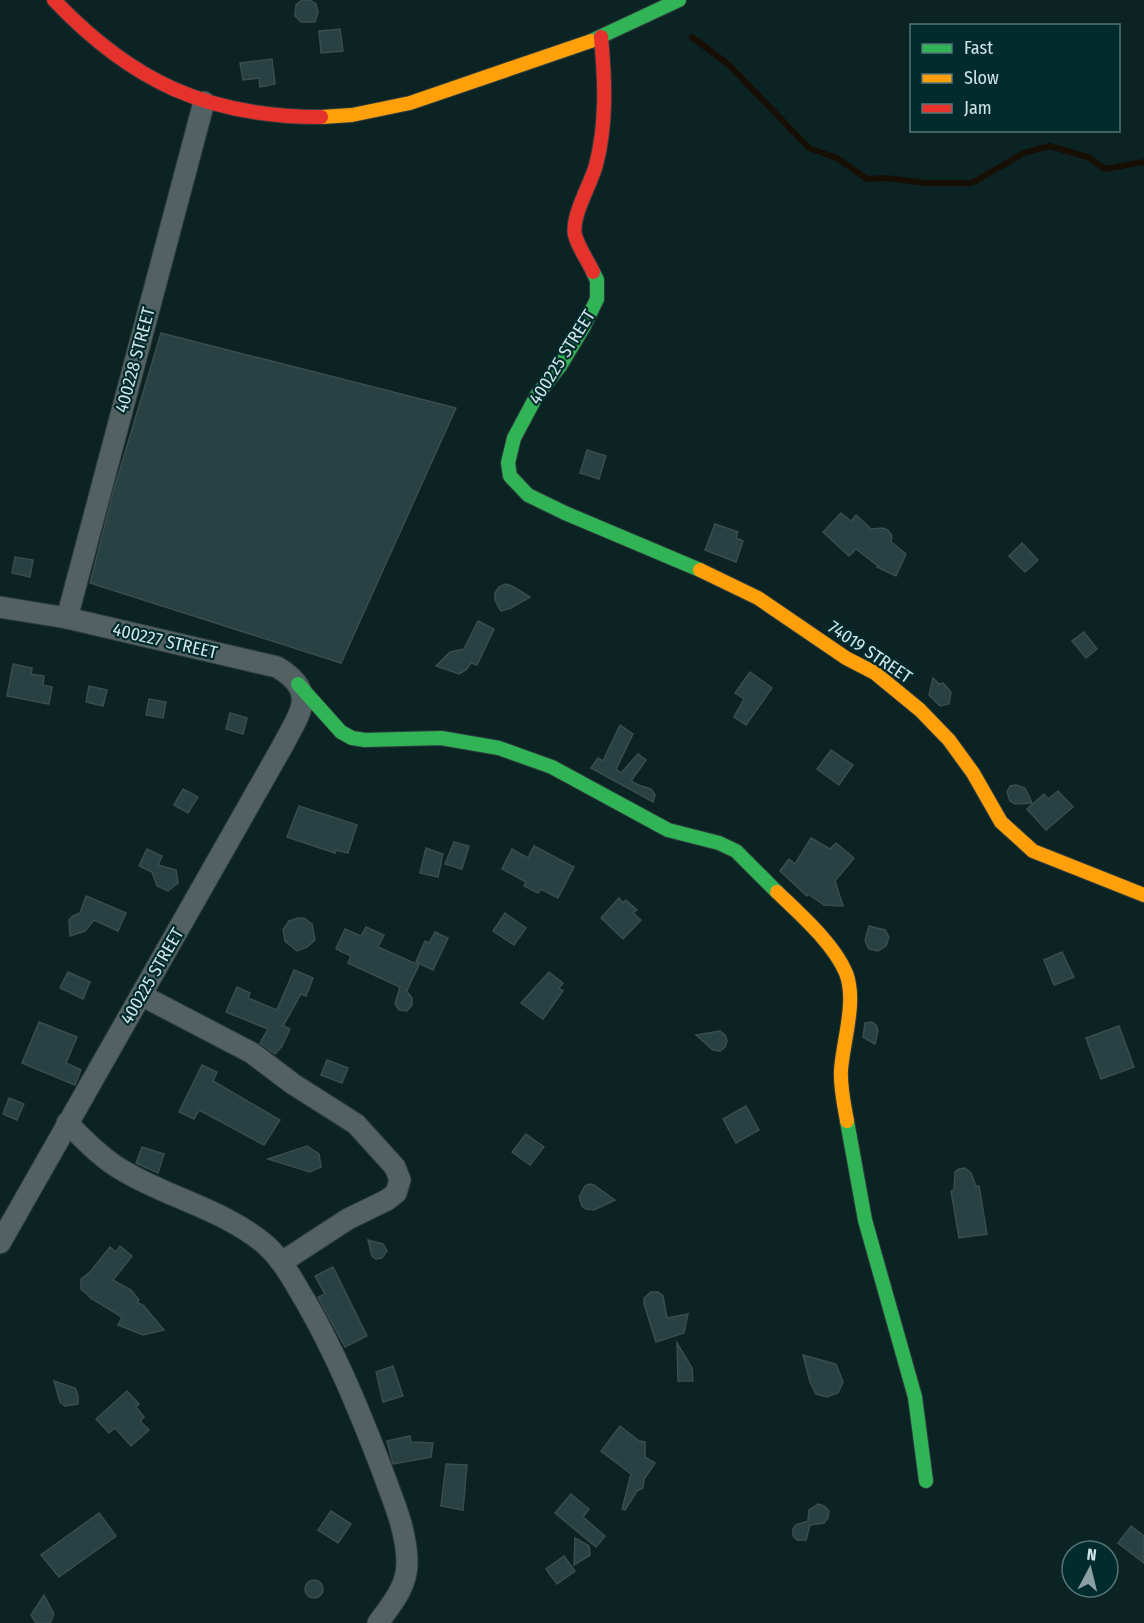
<svg xmlns="http://www.w3.org/2000/svg" width="1144" height="1623" font-family="'Fira Sans Condensed',sans-serif">
	<style>
		.lines { fill: none; stroke-linecap: round; stroke-linejoin: round }
		.stream { stroke: #170f04; stroke-width: 6 }
		.building { fill: #284142; stroke: #3b4c4d; stroke-width: 1.5 }
		.street-casing { stroke: #2d3c3d; stroke-width: 23 }
		.fast-casing { stroke: #2d3c3d; stroke-width: 16 }
		.slow-casing { stroke: #2d3c3d; stroke-width: 16 }
		.jam-casing { stroke: #2d3c3d; stroke-width: 16 }
		.street { stroke: #536162; stroke-width: 21 }
		.fast { stroke: #30b455; stroke-width: 14 }
		.slow { stroke: #ff9f0a; stroke-width: 14 }
		.jam { stroke: #e5322d; stroke-width: 14 }
		.labels { text-anchor: middle; dominant-baseline: central; stroke-width: 4.5; stroke-linejoin: round; paint-order: stroke }
		.street-label { font-size: 18px; fill: #d0e4e6; stroke: #022b2e }
	</style>
	<rect width="100%" height="100%" fill="#0c2324"/>
	<g class="lines">
		<polyline class="stream" points="692,37 729,65 809,148 837,158 867,179 886,178 926,183 972,183 1024,153 1049,146 1088,157 1105,169 1144,162"/>
	</g>
	<g class="building">
		<polygon points="302,0 310,0 316,4 318,12 315,22 301,22 295,16 296,5"/>
		<polygon points="340,29 343,51 321,53 319,31"/>
		<polygon points="272,59 275,84 260,87 259,78 243,80 240,63"/>
		<polygon points="161,333 456,408 341,663 90,583 114,489"/>
		<polygon points="587,450 606,456 599,479 580,473"/>
		<polygon points="841,513 851,521 856,515 871,529 883,528 888,530 892,536 891,542 906,554 896,576 877,567 878,566 856,549 849,556 823,532"/>
		<polygon points="715,524 738,532 736,538 743,541 736,562 705,550"/>
		<polygon points="1022,543 1038,560 1025,572 1009,556"/>
		<polygon points="15,557 33,560 30,577 12,573"/>
		<polygon points="505,584 512,586 530,597 511,608 501,611 495,600 495,593 499,587"/>
		<polygon points="478,621 494,629 477,665 471,663 466,670 459,674 436,666 450,652 464,649"/>
		<polygon points="1084,632 1097,649 1086,658 1072,641"/>
		<polygon points="13,664 32,668 31,674 44,676 43,685 52,687 49,704 7,696"/>
		<polygon points="750,672 772,688 746,725 734,717 744,699 735,693"/>
		<polygon points="933,678 939,684 943,683 951,692 949,704 940,706 929,695"/>
		<polygon points="89,686 107,690 103,706 86,702"/>
		<polygon points="149,699 166,702 163,718 146,715"/>
		<polygon points="230,713 247,718 243,734 226,729"/>
		<polygon points="620,725 633,734 616,769 621,773 638,754 646,760 631,781 638,785 651,789 655,795 653,802 591,768 598,758 603,761"/>
		<polygon points="831,750 853,765 839,785 817,769"/>
		<polygon points="1016,785 1025,788 1032,803 1015,804 1010,801 1007,792 1010,786"/>
		<polygon points="183,789 198,797 188,813 174,805"/>
		<polygon points="1058,791 1073,807 1046,830 1027,809 1044,794 1048,799"/>
		<polygon points="299,806 357,825 348,853 336,850 335,853 287,837"/>
		<polygon points="811,838 830,849 836,843 854,858 835,881 843,906 824,905 808,894 807,896 780,871 789,859 795,864"/>
		<polygon points="454,842 469,846 462,869 445,864"/>
		<polygon points="534,846 574,867 558,898 541,889 538,893 524,886 526,882 502,869 512,849 528,858"/>
		<polygon points="426,848 443,854 438,877 420,873"/>
		<polygon points="147,849 162,856 158,865 176,870 178,883 168,891 157,886 152,872 139,866"/>
		<polygon points="86,896 126,913 118,931 94,920 85,931 70,936 69,920 73,916 80,913"/>
		<polygon points="619,898 623,903 626,900 637,910 633,913 641,920 623,939 601,918"/>
		<polygon points="505,913 526,928 514,945 493,931"/>
		<polygon points="298,918 304,918 312,924 315,940 307,947 297,951 285,941 283,930 289,921"/>
		<polygon points="869,926 885,930 889,937 886,946 878,951 869,949 865,941"/>
		<polygon points="366,927 384,935 378,947 419,965 407,990 405,989 412,998 412,1005 407,1011 399,1010 395,1004 400,987 348,963 351,956 336,949 345,929 361,936"/>
		<polygon points="435,932 448,938 433,970 416,962 425,941 429,943"/>
		<polygon points="1062,952 1074,977 1054,985 1044,960"/>
		<polygon points="294,970 313,978 306,996 301,994 283,1026 290,1029 282,1046 275,1054 260,1043 268,1029 226,1012 237,987 250,993 248,998 277,1010"/>
		<polygon points="68,972 90,982 83,999 60,988"/>
		<polygon points="549,972 563,983 559,988 563,991 543,1019 521,1003"/>
		<polygon points="39,1022 77,1037 66,1063 81,1070 75,1085 22,1063"/>
		<polygon points="872,1022 876,1025 878,1031 875,1044 863,1037 865,1023"/>
		<polygon points="1119,1026 1134,1067 1101,1079 1086,1038"/>
		<polygon points="720,1031 725,1035 727,1041 725,1047 720,1051 713,1050 696,1035"/>
		<polygon points="327,1060 348,1068 342,1083 321,1075"/>
		<polygon points="202,1065 217,1072 213,1081 280,1120 264,1145 199,1110 194,1119 179,1112"/>
		<polygon points="9,1098 24,1104 17,1120 3,1114"/>
		<polygon points="746,1106 759,1130 736,1143 723,1119"/>
		<polygon points="526,1134 544,1147 530,1165 512,1152"/>
		<polygon points="307,1146 319,1154 321,1167 310,1172 268,1159"/>
		<polygon points="142,1147 164,1154 158,1173 136,1163"/>
		<polygon points="965,1168 971,1173 976,1186 979,1186 987,1234 959,1238 951,1191 954,1190 955,1172 959,1169"/>
		<polygon points="589,1184 594,1185 615,1200 594,1210 586,1209 582,1206 579,1197 585,1186"/>
		<polygon points="368,1240 383,1244 387,1251 382,1258 376,1259 372,1256"/>
		<polygon points="120,1246 132,1256 113,1280 131,1290 139,1300 137,1302 144,1306 164,1330 143,1335 118,1325 122,1317 92,1299 81,1289 81,1279 91,1271 110,1247 116,1252"/>
		<polygon points="333,1267 367,1336 345,1347 318,1297 325,1294 315,1276"/>
		<polygon points="651,1292 658,1292 663,1296 667,1318 688,1314 684,1333 656,1342 644,1304 644,1298"/>
		<polygon points="677,1343 692,1368 693,1381 678,1381"/>
		<polygon points="803,1355 836,1364 843,1382 838,1393 827,1397 816,1394 810,1382"/>
		<polygon points="393,1366 403,1396 383,1402 376,1372"/>
		<polygon points="54,1381 75,1388 78,1395 78,1404 65,1406 60,1402"/>
		<polygon points="127,1391 139,1404 136,1407 144,1417 140,1421 149,1430 131,1446 115,1428 109,1433 96,1419"/>
		<polygon points="620,1426 639,1441 645,1442 645,1457 655,1463 644,1479 643,1488 637,1491 625,1510 622,1509 631,1474 601,1451"/>
		<polygon points="410,1436 411,1442 433,1443 431,1457 393,1464 387,1441"/>
		<polygon points="446,1464 467,1465 463,1510 441,1506"/>
		<polygon points="571,1494 589,1509 583,1517 605,1536 596,1547 555,1513"/>
		<polygon points="818,1504 824,1506 829,1511 828,1518 824,1523 810,1525 806,1540 797,1540 793,1536 793,1529 796,1525 808,1521 809,1510"/>
		<polygon points="331,1511 351,1524 338,1543 318,1530"/>
		<polygon points="99,1513 116,1536 59,1577 41,1555"/>
		<polygon points="1131,1526 1144,1536 1144,1563 1118,1543"/>
		<polygon points="575,1538 589,1546 590,1555 574,1565"/>
		<polygon points="564,1556 575,1571 557,1584 546,1569"/>
		<circle cx="314" cy="1589" r="9"/>
		<polygon points="44,1595 54,1614 50,1623 36,1623 31,1615"/>
	</g>
	<g class="lines">
		<defs>
			<g id="street">
				<path d="M 0,607 L 67,618 L 277,667 C 319,692 300,712 282,747 L 0,1243"/>
				<polyline points="67,618 204,102"/>
				<polyline points="141,995 252,1053 293,1084 356,1124 395,1167 400,1180 396,1193 387,1200 348,1219 282,1262"/>
				<path d="M 67,1123 C 84,1139 101,1158 122,1170 C 168,1198 226,1210 267,1246 C 284,1262 294,1282 306,1302 C 336,1354 359,1410 381,1467 C 392,1498 407,1530 407,1563 C 407,1587 391,1605 378,1623"/>
			</g>
			<g id="fast">
				<polyline points="591,41 679,0"/>
				<polyline points="593,272 597,280 597,299 583,328 560,366 537,395 514,438 508,463 510,476 528,495 565,513 700,570"/>
				<polyline points="298,684 341,732 352,738 365,740 441,738 499,748 552,767 668,830 719,843 736,851 777,892"/>
				<polyline points="847,1121 865,1220 915,1397 926,1481"/>
			</g>
			<g id="slow">
				<polyline points="321,117 352,115 410,103 591,41"/>
				<polyline points="700,570 758,598 846,658 875,673 920,710 949,740 973,773 1001,822 1033,851 1144,895"/>
				<path d="M 777,892 C 800,914 834,944 846,973 C 857,1001 843,1041 841,1070 C 840,1087 844,1104 847,1121"/>
			</g>
			<g id="jam">
				<path d="M 54,0 C 132,82 208,117 321,117"/>
				<path d="M 593,272 C 588,261 578,247 575,235 C 571,216 591,184 596,165 C 607,123 605,80 601,37"/>
			</g>
		</defs>
		<use href="#street" class="street-casing"/>
		<use href="#fast" class="fast-casing"/>
		<use href="#slow" class="slow-casing"/>
		<use href="#jam" class="jam-casing"/>
		<use href="#street" class="street"/>
		<use href="#fast" class="fast"/>
		<use href="#slow" class="slow"/>
		<use href="#jam" class="jam"/>
	</g>
	<g class="labels">
		<g class="street-label">
			<text transform="translate(562 357) rotate(-58)">400225 STREET</text>
			<text transform="translate(135 360) rotate(-75)">400228 STREET</text>
			<text transform="translate(165 641) rotate(13)">400227 STREET</text>
			<text transform="translate(870 652) rotate(34)">74019 STREET</text>
			<text transform="translate(152 976) rotate(-60)">400225 STREET</text>
		</g>
	</g>
	<rect x="910" y="24" width="210" height="108" fill="#022b2e" stroke="#547578" stroke-width="1.5"/>
	<rect x="922" y="44" width="30" height="9" fill="#30b455" stroke="#547578" stroke-width="1.5"/>
	<text x="964" y="54" font-size="18" fill="#d0e4e6">Fast</text>
	<rect x="922" y="74" width="30" height="9" fill="#ff9f0a" stroke="#547578" stroke-width="1.5"/>
	<text x="964" y="84" font-size="18" fill="#d0e4e6">Slow</text>
	<rect x="922" y="104" width="30" height="9" fill="#e5322d" stroke="#547578" stroke-width="1.5"/>
	<text x="964" y="114" font-size="18" fill="#d0e4e6">Jam</text>
	<g transform="translate(1090 1569) rotate(7)"><circle r="28" fill="#022b2e" stroke="#547578" stroke-width="1.5"/>
	<path d="M0-4.5L10 22L0 15L-10 22Z" fill="#8ba0a2"/>
	<text y="-9" font-size="16" font-weight="bold" text-anchor="middle" fill="#d0e4e6">N</text>
	</g>
</svg>
